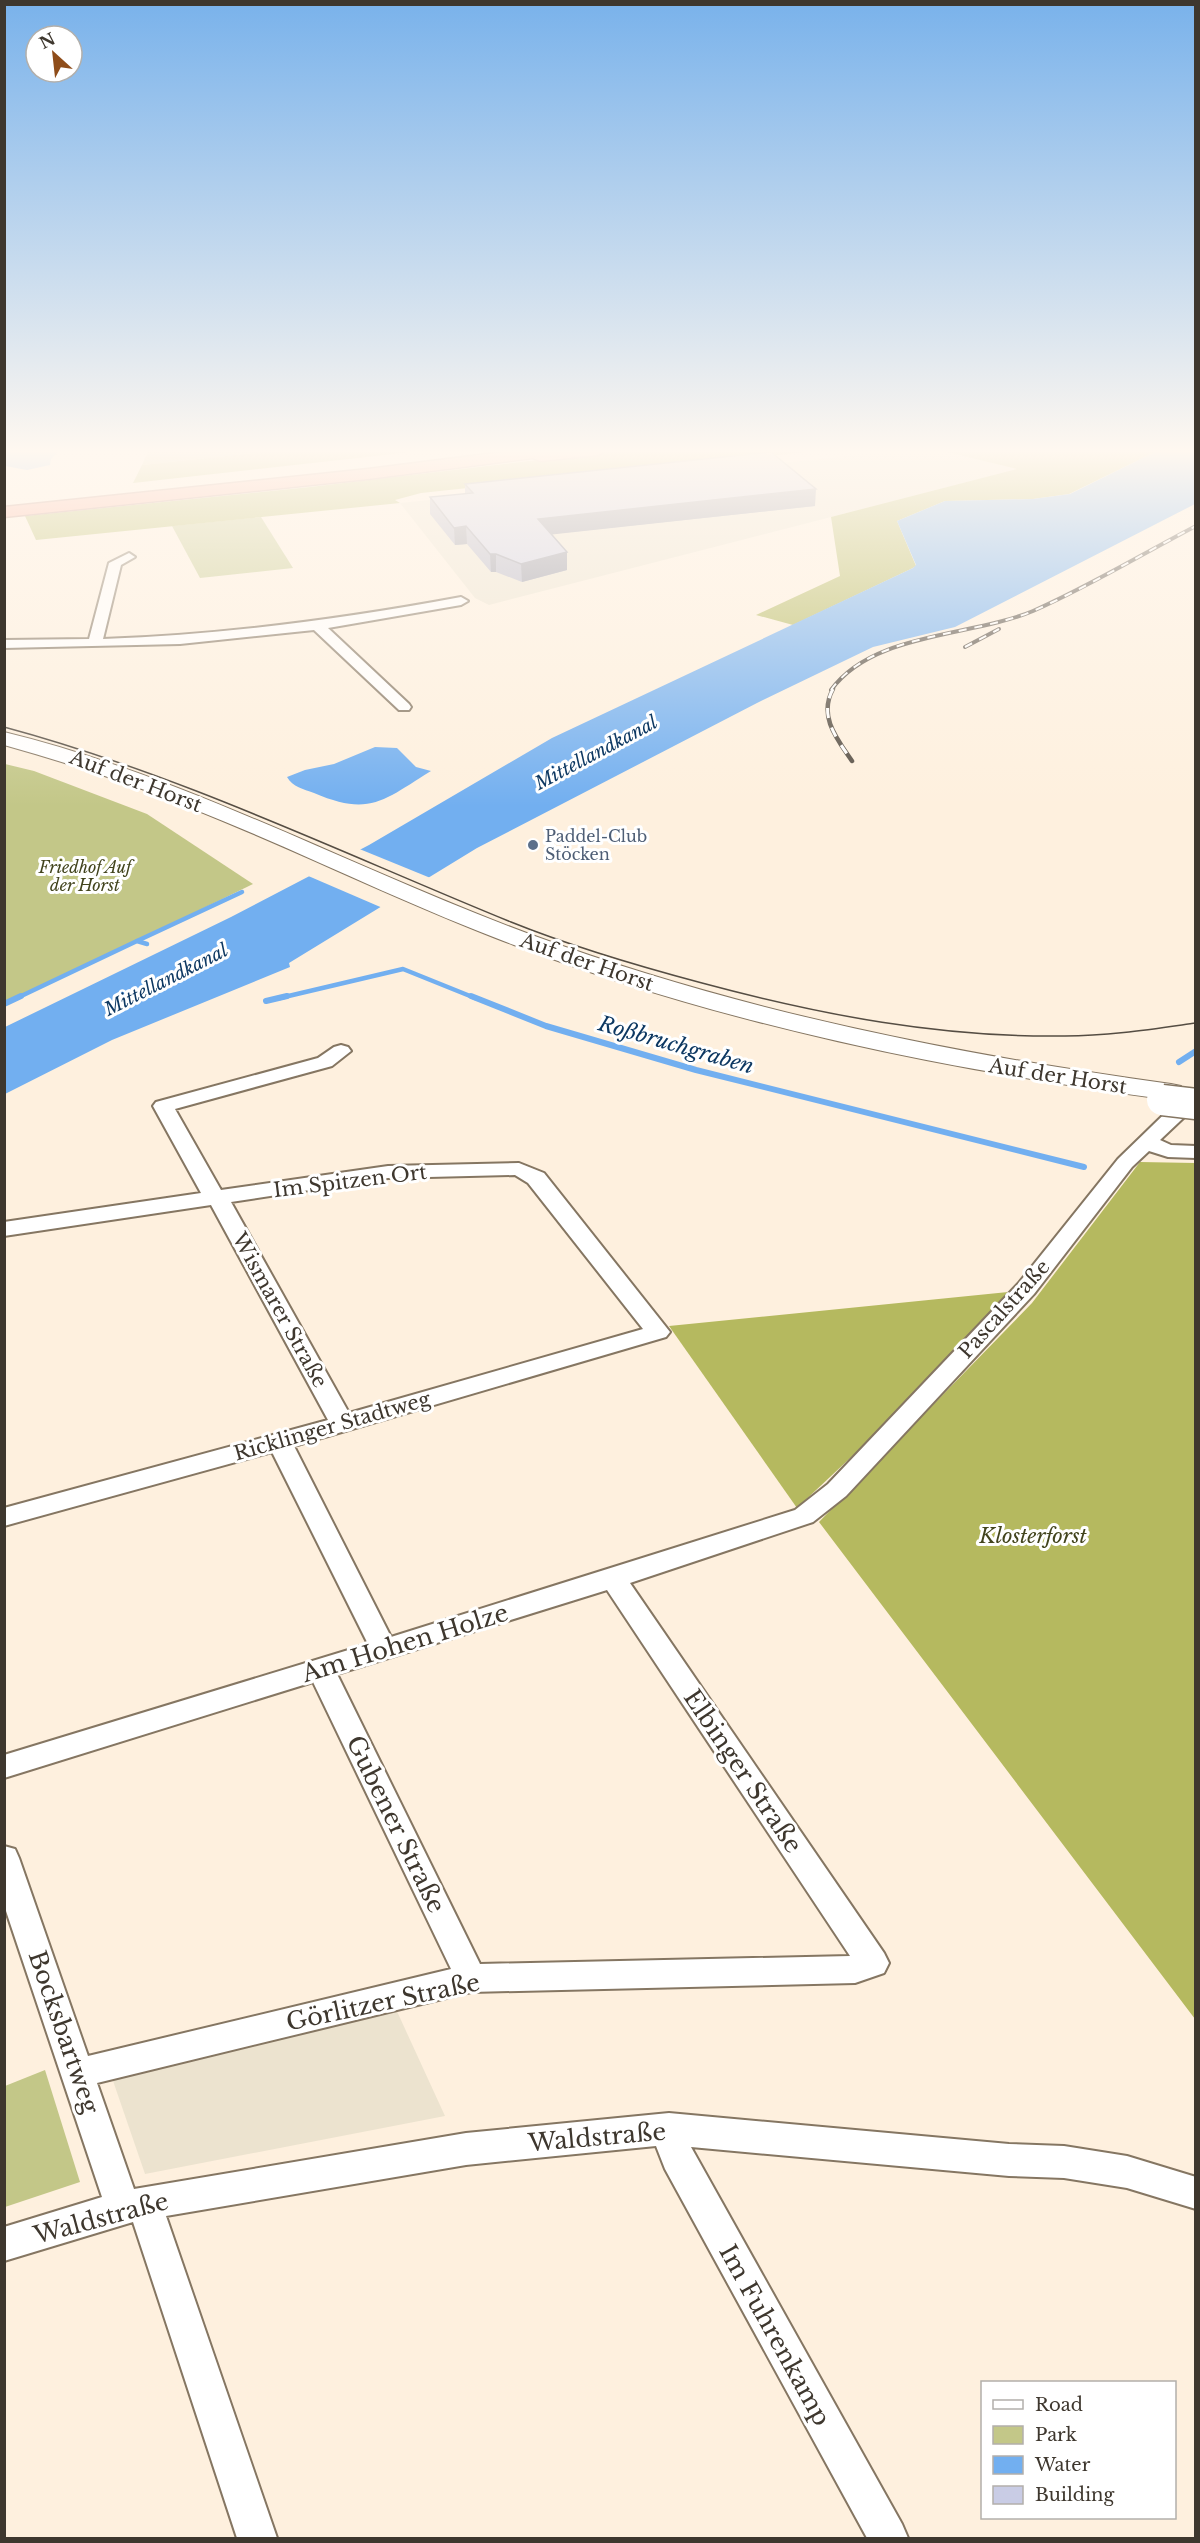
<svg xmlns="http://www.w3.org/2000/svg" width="1200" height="2543" font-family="'Libre Baskerville',serif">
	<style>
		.education { fill: #ece3cf }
		.green { fill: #c3c788 }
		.forest { fill: #b5b95f }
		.water { fill: #72aff0 }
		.pier { fill: #fef0de }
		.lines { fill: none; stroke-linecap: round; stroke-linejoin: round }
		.stream-far1 { stroke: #72aff0; stroke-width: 4.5 }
		.stream { stroke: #72aff0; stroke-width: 6 }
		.street-casing { stroke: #857662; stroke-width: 4 }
		.secondary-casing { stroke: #857662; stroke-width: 2 }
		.highway-casing { stroke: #b87e6e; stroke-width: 3 }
		.street { fill: #fff; fill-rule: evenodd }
		.secondary { fill: #fff; fill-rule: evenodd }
		.highway { fill: #faa591; fill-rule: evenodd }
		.tram { stroke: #554d43; stroke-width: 1.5 }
		.rail-far1-casing { stroke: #554d43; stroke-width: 4 }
		.rail-casing { stroke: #554d43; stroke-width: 4.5 }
		.rail-far1 { stroke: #fff; stroke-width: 2; stroke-dasharray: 8; stroke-linecap: butt }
		.rail { stroke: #fff; stroke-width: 3; stroke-dasharray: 10; stroke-linecap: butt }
		.secondary-bridge-casing { stroke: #857662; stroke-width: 33; stroke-linecap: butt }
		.secondary-bridge { stroke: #fff; stroke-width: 30 }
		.wall { fill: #adafc5 }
		.shaded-wall { fill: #8d8fa0 }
		.building { fill: #c9cce5; stroke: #8d8fa0; stroke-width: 1.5 }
		.service-dot { fill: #5c6f8a; stroke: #fff; stroke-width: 2 }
		.labels { text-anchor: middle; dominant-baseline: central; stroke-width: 6; stroke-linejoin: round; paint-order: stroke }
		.far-service-label { font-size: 16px; fill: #4e5e75; stroke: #fff; text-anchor: start }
		.far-park-label { font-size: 16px; font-style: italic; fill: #42441d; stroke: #fff }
		.far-water-label { font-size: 18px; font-style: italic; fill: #0d3862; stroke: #fff }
		.street-label { font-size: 20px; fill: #3e372e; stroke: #fff }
		.park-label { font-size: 20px; font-style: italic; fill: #42441d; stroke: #fff }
		.water-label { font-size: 21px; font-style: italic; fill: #0d3862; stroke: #fff }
		.near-street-label { font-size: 24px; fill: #3e372e; stroke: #fff }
	</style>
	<rect width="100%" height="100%" fill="#fef0de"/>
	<g class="education">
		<polygon points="906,450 939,450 1018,469 489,605 475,598 400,503"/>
		<polygon points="395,2007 445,2116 145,2174 112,2078"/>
	</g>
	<g class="green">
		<polygon points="149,450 281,450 142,465"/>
		<polygon points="261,517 293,568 200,578 172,526"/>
		<polygon points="5,764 34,771 147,814 253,884 5,1005"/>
		<polygon points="45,2070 80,2182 5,2207 5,2086"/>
	</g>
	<g class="forest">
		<polygon points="281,450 429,450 133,483 142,465"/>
		<polygon points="621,450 857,450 817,451 421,493 395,500 400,503 36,540 25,516 310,487"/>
		<polygon points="939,450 1159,450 1069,494 1033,499 945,501 897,521 916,566 913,568 793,625 756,615 840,576 831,517 1017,469"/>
		<polygon points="1140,1162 1195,1163 1195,2019 819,1522 1032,1303"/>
		<polygon points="1029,1290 797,1508 669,1326"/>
	</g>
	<g class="water">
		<polygon points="5,450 60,450 51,459 50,465 27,470 5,466"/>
		<polygon points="1159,450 1195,450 1195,504 955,627 873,647 757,703 477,848 289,963 290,967 112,1040 5,1094 5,1027 231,917 369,845 552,738 913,568 916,565 897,521 945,501 1033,499 1070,494"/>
		<path d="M 375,747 L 397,748 L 416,767 L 431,771 C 384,800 370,817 314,793 C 303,789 293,787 287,777 L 305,770 L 334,764 Z"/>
	</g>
	<polygon class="pier" points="357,848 433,879 385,909 306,875"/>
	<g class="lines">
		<g class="stream-far1">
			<polyline points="137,941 242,892"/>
			<polyline points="17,998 137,941 147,944"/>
			<polyline points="280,998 403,969 475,998"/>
		</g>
		<g class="stream">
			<polyline points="471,996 546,1026 696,1070 1084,1167"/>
			<polyline points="266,1001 287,996"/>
			<polyline points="4,1004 21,996"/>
			<polyline points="1179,1062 1196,1051"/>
		</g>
		<defs>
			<g id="street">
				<path d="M 129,553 L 135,557 L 121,565 L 103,639 C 224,635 342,619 461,597 L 468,601 L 461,605 L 328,628 L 409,704 L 411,707 L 409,710 L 399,710 L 314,630 L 180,644 L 4,648 L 4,640 L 89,639 L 109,563 Z"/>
				<path d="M 341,1045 L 348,1047 L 351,1051 L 332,1066 L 175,1109 L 221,1190 L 388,1166 L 519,1163 L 544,1173 L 670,1332 L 666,1337 L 294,1446 L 391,1637 L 795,1510 L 828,1484 L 1018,1284 L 1118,1159 L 1186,1093 L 1196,1092 L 1196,1106 L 1160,1140 L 1171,1145 L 1196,1146 L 1196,1158 L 1168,1157 L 1149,1151 L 1132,1167 L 1034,1294 L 846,1496 L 813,1522 L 630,1583 L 884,1953 L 889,1963 L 884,1973 L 855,1983 L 471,1992 L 97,2083 L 134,2189 L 466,2133 L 669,2113 L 1009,2144 L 1064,2146 L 1127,2156 L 1196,2177 L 1196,2209 L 1127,2188 L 1064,2178 L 1009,2176 L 691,2147 L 902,2524 L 908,2538 L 867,2538 L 665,2169 L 656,2146 L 466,2165 L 166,2216 L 277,2538 L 237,2538 L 133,2222 L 4,2261 L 4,2227 L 102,2197 L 4,1905 L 4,1846 L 15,1849 L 19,1858 L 88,2056 L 451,1969 L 313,1682 L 4,1778 L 4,1755 L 368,1644 L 272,1452 L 4,1526 L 4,1508 L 328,1420 L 211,1205 L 4,1236 L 4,1222 L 201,1193 L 153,1106 L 156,1102 L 318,1058 L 334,1047 ZM 515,1175 L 528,1183 L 643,1329 L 349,1413 L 231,1202 L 388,1178 ZM 607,1590 L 850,1956 L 480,1964 L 337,1674 Z"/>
			</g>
			<path id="secondary" d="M 4,732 C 189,777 355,870 532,935 C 739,1011 953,1054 1171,1084 L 1181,1086 L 1185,1092 L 1181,1098 L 1171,1100 C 947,1070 726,1025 514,945 C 404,904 300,851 191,808 C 130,783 68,763 4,745 Z"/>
			<polygon id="highway" points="519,450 606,450 598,455 540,461 533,458 368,479 4,517 4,507 368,469"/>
		</defs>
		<use href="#street" class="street-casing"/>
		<use href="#secondary" class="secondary-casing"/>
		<use href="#highway" class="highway-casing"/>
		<use href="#street" class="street"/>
		<use href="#secondary" class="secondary"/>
		<use href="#highway" class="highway"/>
		<path class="tram" d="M 4,727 C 179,774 344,854 511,922 C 573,947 638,966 702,983 C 821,1015 942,1038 1065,1036 C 1109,1036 1153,1029 1196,1023"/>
		<defs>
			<g id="rail-far1">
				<polyline points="965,647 999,629"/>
				<path d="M 831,690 C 873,632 971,637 1033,611 C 1088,587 1142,554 1196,526"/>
			</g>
			<path id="rail" d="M 833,689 C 818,716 837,739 852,761"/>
		</defs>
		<use href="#rail-far1" class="rail-far1-casing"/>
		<use href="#rail" class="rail-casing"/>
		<use href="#rail-far1" class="rail-far1"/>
		<use href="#rail" class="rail"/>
		<defs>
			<polyline id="secondary-bridge" points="1162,1100 1196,1104"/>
		</defs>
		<use href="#secondary-bridge" class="secondary-bridge-casing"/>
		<use href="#secondary-bridge" class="secondary-bridge"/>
	</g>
	<polygon class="wall" points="465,484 815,506 552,534 567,552 567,570 522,582 496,572 491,572 467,544 455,545 430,514 430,497 465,494"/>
	<g class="shaded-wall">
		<polygon points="816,489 815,506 538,536 538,519"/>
		<polygon points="466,526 467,544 455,545 454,528"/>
		<polygon points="567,552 567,570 522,582 521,564"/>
		<polygon points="490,554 496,554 496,572 491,572"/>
	</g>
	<polygon class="building" points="771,452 816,489 538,519 567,552 521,564 496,554 490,554 466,526 454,528 430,497 473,493 465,484"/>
	<linearGradient id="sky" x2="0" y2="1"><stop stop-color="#79b2eb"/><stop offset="0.56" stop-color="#fff8f0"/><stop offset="1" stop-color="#fff8f0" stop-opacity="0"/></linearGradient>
	<rect width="1200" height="806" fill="url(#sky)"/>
	<circle class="service-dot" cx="533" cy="845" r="6"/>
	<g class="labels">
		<g class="far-service-label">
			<text x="545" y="836">Paddel-Club<tspan x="545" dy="18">Stöcken</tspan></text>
		</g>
		<g class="far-park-label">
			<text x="85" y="867">Friedhof Auf<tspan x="85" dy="18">der Horst</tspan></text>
		</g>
		<g class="far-water-label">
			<text transform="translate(596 753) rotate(-28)">Mittellandkanal</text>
			<text transform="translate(166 980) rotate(-27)">Mittellandkanal</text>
		</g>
		<g class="street-label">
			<text transform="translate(136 781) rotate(21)">Auf der Horst</text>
			<text transform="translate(587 962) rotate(19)">Auf der Horst</text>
			<text transform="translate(1058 1076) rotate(9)">Auf der Horst</text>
			<text transform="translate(350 1181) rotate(-7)">Im Spitzen Ort</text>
			<text transform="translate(1004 1309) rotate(-48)">Pascalstraße</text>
			<text transform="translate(280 1310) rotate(61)">Wismarer Straße</text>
			<text transform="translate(332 1426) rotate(-16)">Ricklinger Stadtweg</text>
		</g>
		<g class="park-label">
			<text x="1033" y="1536">Klosterforst</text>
		</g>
		<g class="water-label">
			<text transform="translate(676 1045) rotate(16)">Roßbruchgraben</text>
		</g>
		<g class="near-street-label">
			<text transform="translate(405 1643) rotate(-17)">Am Hohen Holze</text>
			<text transform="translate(743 1771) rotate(56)">Elbinger Straße</text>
			<text transform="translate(396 1824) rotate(64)">Gubener Straße</text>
			<text transform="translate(383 2002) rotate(-12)">Görlitzer Straße</text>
			<text transform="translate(64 2032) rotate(71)">Bocksbartweg</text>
			<text transform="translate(597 2137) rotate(-5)">Waldstraße</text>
			<text transform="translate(101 2218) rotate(-15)">Waldstraße</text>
			<text transform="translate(775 2335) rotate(61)">Im Fuhrenkamp</text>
		</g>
	</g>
	<rect width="1200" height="2543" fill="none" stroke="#3e372e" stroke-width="12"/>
	<rect x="981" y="2381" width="195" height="138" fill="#ffffff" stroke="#b2afab" stroke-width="1.5"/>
	<rect x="993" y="2400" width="30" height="9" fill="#ffffff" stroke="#b2afab" stroke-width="1.5"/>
	<text x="1035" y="2411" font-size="18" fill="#3e372e">Road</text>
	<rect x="993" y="2426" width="30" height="18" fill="#c3c788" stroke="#b2afab" stroke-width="1.5"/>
	<text x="1035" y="2441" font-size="18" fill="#3e372e">Park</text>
	<rect x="993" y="2456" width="30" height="18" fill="#72aff0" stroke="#b2afab" stroke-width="1.5"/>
	<text x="1035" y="2471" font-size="18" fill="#3e372e">Water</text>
	<rect x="993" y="2486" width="30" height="18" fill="#c9cce5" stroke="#b2afab" stroke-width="1.5"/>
	<text x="1035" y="2501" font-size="18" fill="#3e372e">Building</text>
	<g transform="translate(54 54) rotate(333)"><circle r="28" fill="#ffffff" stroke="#b2afab" stroke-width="1.5"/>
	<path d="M0-4.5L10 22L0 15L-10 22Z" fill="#8f4d1a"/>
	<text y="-9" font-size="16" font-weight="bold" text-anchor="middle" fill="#3e372e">N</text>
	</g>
</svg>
